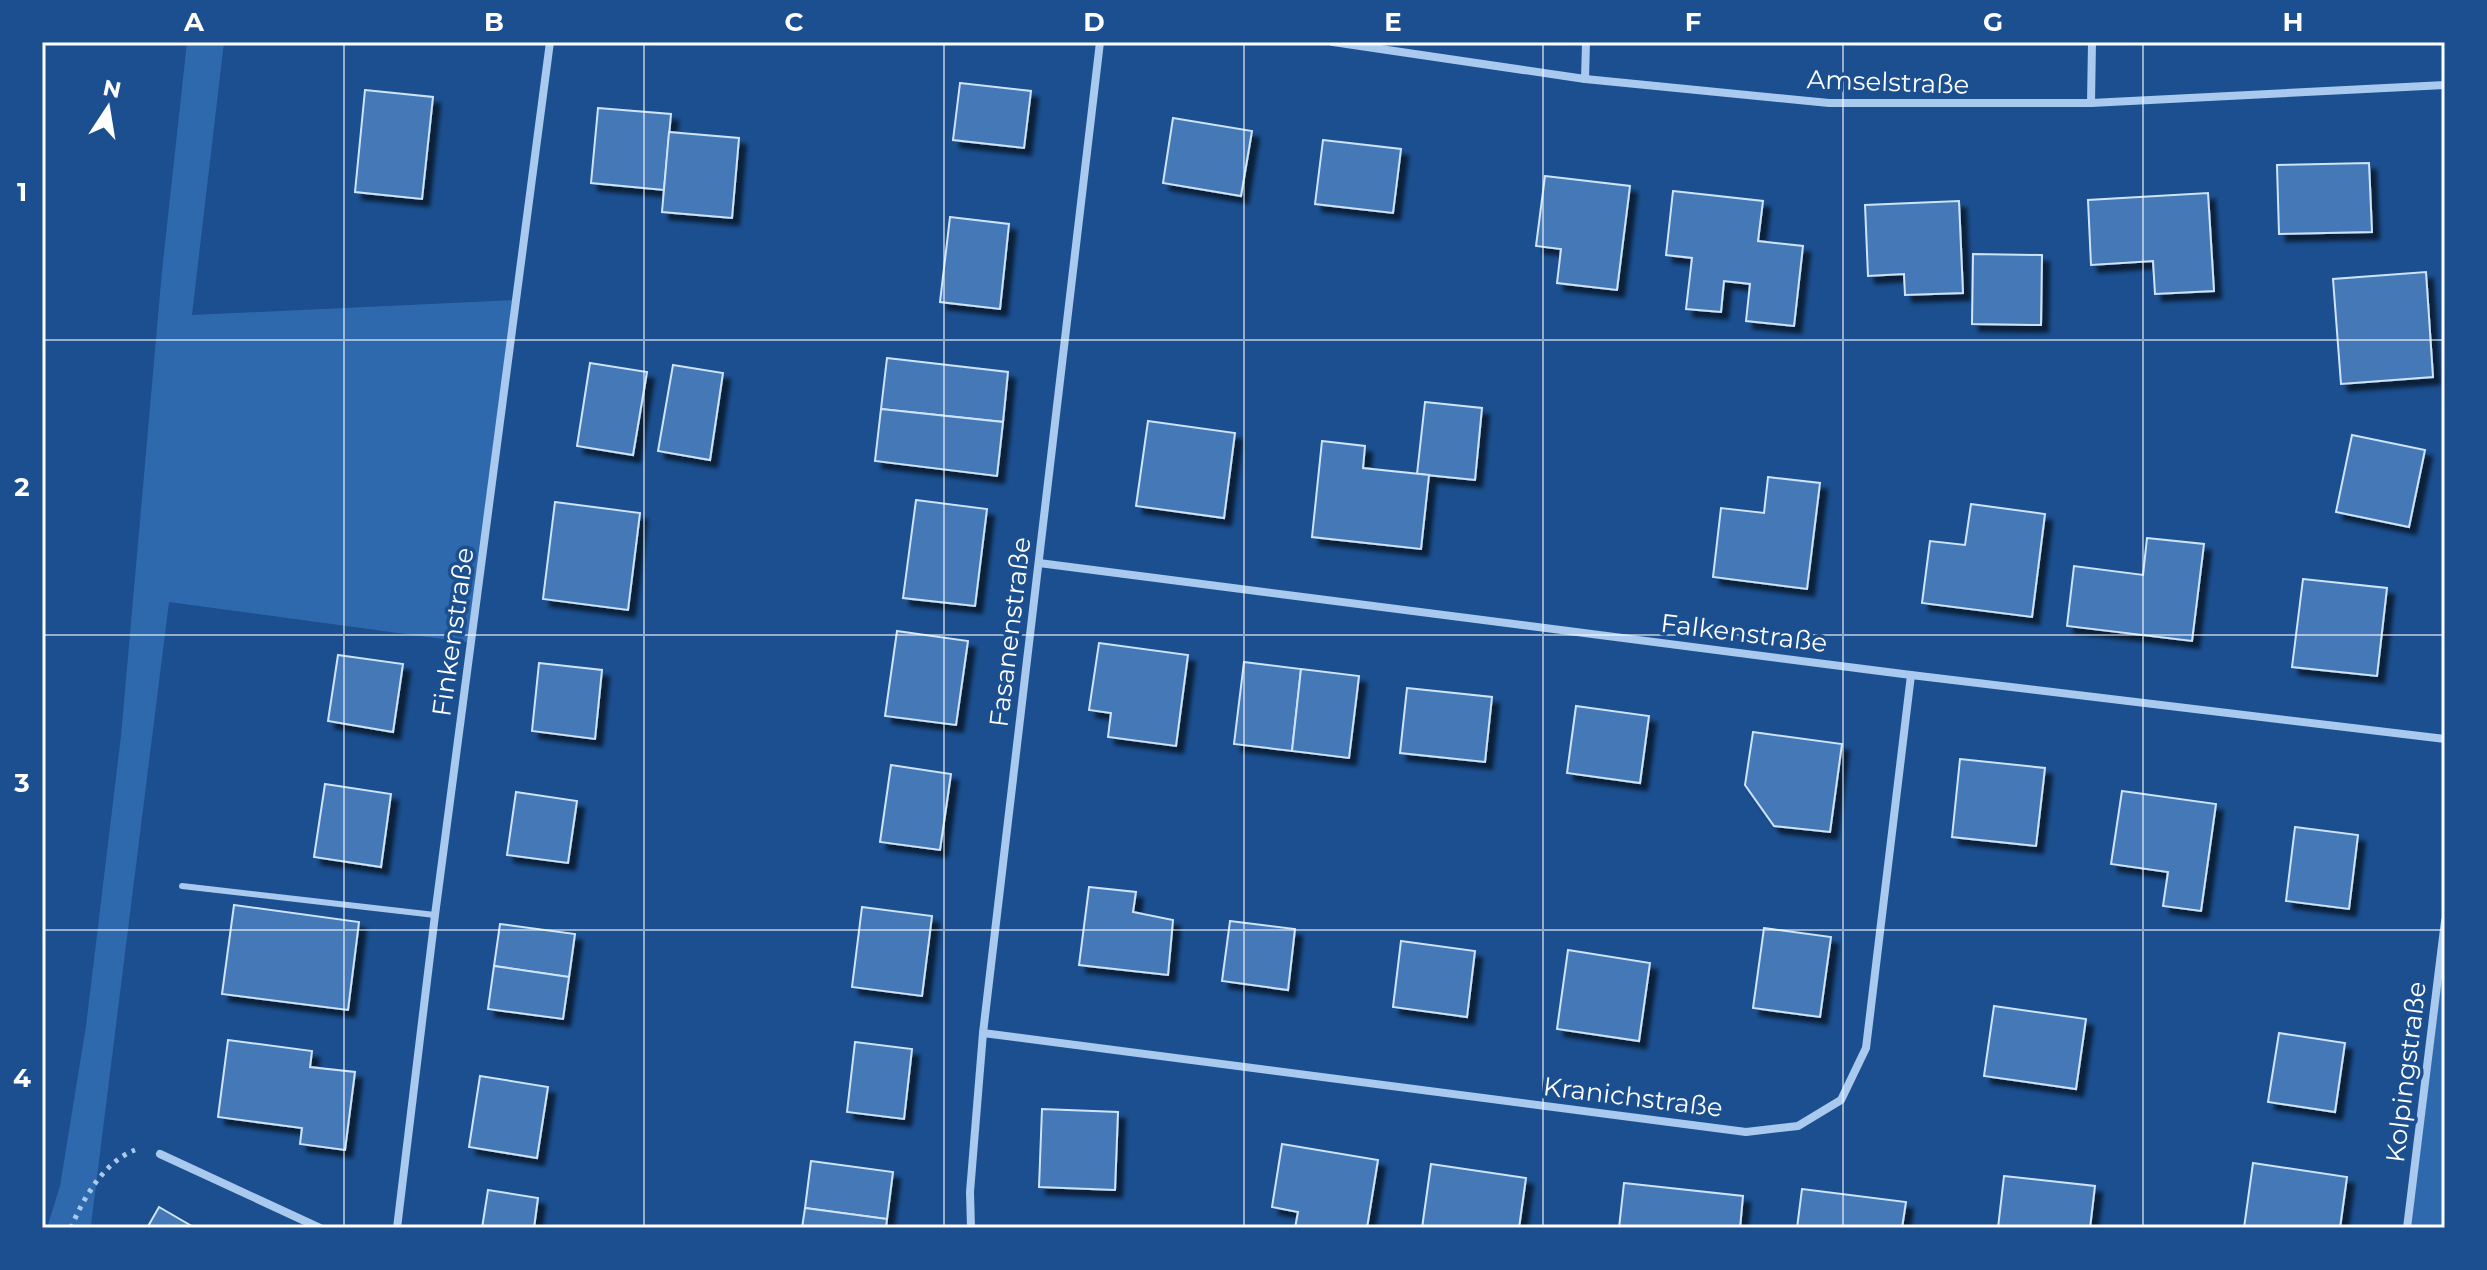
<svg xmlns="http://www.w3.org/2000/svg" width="2487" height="1270" font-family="Montserrat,sans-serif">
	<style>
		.green { fill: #2e69ad }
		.building { fill: #4478b7; stroke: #cfe3fa; stroke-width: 2; filter: url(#shadow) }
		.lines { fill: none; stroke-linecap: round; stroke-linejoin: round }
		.path { stroke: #a9c9ee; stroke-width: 5; stroke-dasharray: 4 6; stroke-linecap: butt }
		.lane { stroke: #a9c9ee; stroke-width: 6 }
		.street { stroke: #a9c9ee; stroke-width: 8 }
		.grid { fill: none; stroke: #fff; stroke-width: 2; stroke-opacity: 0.55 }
		.labels { text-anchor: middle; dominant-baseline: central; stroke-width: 7; stroke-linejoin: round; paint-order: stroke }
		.street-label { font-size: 26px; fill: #fff; stroke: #1b4f8f }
		.neatline { fill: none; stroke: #fff; stroke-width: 3 }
		.grid-label { font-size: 26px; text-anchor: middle; font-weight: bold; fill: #fff }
	</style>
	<defs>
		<filter id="shadow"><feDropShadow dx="7" dy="7" stdDeviation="2" flood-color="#0009"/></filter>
	</defs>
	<rect width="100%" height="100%" fill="#1b4f8f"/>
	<g class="green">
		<polygon points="187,42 224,42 192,315 516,300 472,643 169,602 91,1225 89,1228 47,1228 60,1186 86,1026 121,736 162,271"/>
		<polygon points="2445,921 2445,1228 2407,1228"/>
	</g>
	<g class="building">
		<polygon points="960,83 1031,91 1024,148 953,140"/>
		<polygon points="365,90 433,97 422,199 355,192"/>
		<polygon points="598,108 671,114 664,190 591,183"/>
		<polygon points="1173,118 1252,131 1241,196 1163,183"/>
		<polygon points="669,132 739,138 732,218 662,212"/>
		<polygon points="1323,140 1401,149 1393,213 1315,204"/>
		<polygon points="2369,163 2372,232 2279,234 2277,165"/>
		<polygon points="1545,176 1630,186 1617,290 1557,283 1561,249 1536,246"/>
		<polygon points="1673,191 1763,201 1758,241 1803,246 1794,326 1746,321 1750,284 1724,281 1721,312 1686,309 1692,258 1666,255"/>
		<polygon points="2208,193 2214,291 2155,294 2153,261 2091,265 2088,200"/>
		<polygon points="1959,201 1963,293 1905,295 1904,274 1868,276 1865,205"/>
		<polygon points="950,217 1009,224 1000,309 940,302"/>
		<polygon points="1973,254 2042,255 2041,325 1972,324"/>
		<polygon points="2426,272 2433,377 2341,384 2333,279"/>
		<polygon points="887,358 1008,372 1003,422 881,409"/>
		<polygon points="590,363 647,372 633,455 577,446"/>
		<polygon points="673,365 723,373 710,460 658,451"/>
		<polygon points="1425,402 1482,408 1475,480 1417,474"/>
		<polygon points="881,409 1003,422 997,476 875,461"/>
		<polygon points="1148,421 1235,433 1224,518 1136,506"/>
		<polygon points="2352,435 2425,450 2409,527 2336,512"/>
		<polygon points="1322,441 1365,446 1363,468 1429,475 1421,549 1312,537"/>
		<polygon points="1768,477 1820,483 1807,589 1713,577 1721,508 1764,513"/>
		<polygon points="916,500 987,509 975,606 903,598"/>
		<polygon points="555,502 640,513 628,610 543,599"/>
		<polygon points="1971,504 2045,514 2032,617 1922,603 1930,541 1965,545"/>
		<polygon points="2147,538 2204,544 2192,641 2067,626 2074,566 2143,575"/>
		<polygon points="2303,579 2387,588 2377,676 2292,667"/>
		<polygon points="897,631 968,641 956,725 885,716"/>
		<polygon points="1099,643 1188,655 1176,746 1108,737 1111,713 1089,710"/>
		<polygon points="338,655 403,664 393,732 328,721"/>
		<polygon points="1244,662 1301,669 1292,751 1234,744"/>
		<polygon points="539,663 602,670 595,739 532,731"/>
		<polygon points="1301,669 1359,676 1349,758 1292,751"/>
		<polygon points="1407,688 1492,697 1485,762 1400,753"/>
		<polygon points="1576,706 1649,716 1640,783 1567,773"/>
		<polygon points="1753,732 1842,744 1830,832 1774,826 1745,785"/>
		<polygon points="1960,759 2045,768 2036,846 1952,837"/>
		<polygon points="891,765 951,774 940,850 880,842"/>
		<polygon points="325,784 391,794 381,867 314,857"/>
		<polygon points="2122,791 2216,804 2201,911 2163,906 2168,872 2111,864"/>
		<polygon points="516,792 577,801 568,863 507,855"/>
		<polygon points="2295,827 2358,835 2349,909 2286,901"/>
		<polygon points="1089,887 1136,892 1133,912 1173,920 1168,975 1079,965"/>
		<polygon points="234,905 359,922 348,1010 222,994"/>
		<polygon points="862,907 932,916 922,996 852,987"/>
		<polygon points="1230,921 1295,929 1288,990 1222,981"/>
		<polygon points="500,924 575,934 569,977 494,966"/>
		<polygon points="1764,928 1831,937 1820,1017 1753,1008"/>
		<polygon points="1401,941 1475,951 1467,1017 1393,1007"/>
		<polygon points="1568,950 1650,963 1639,1041 1557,1029"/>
		<polygon points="494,966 569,977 563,1019 488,1009"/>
		<polygon points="1994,1006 2086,1019 2076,1089 1984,1076"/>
		<polygon points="2279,1033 2345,1043 2335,1112 2268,1102"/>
		<polygon points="228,1040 312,1051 310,1067 355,1072 345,1150 300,1144 302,1128 218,1117"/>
		<polygon points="855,1042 912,1049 904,1119 847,1112"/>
		<polygon points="480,1076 548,1087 537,1158 469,1147"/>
		<polygon points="1042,1109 1118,1112 1115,1190 1039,1187"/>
		<polygon points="1282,1144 1378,1160 1367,1228 1295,1228 1298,1212 1272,1207"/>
		<polygon points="811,1161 893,1172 887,1219 805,1208"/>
		<polygon points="2253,1163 2347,1177 2340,1228 2244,1228"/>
		<polygon points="1431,1164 1526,1178 1519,1228 1422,1228"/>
		<polygon points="2004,1176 2095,1186 2090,1228 1998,1228"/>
		<polygon points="1624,1183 1743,1196 1740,1228 1619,1228"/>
		<polygon points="1802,1189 1906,1202 1902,1228 1797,1228"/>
		<polygon points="488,1190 538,1198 534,1228 482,1228"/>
		<polygon points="159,1207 195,1228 147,1228"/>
		<polygon points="805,1208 887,1219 886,1228 802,1228"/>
	</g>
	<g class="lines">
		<path class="path" d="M 71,1228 C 83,1198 105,1161 135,1150"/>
		<polyline class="lane" points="182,886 435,915"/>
		<g class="street">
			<polyline points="1333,42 1585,79 1829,103 2091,103 2445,85"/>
			<polyline points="1585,79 1586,42"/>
			<polyline points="2091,103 2092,42"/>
			<polyline points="1039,563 1911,675 2445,739"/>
			<polyline points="983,1033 1746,1132 1798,1126 1841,1100 1866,1048 1911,675"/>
			<polyline points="160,1154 320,1228"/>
			<polyline points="397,1228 435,915 550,42"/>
			<polyline points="971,1228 970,1192 983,1033 1100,42"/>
			<polyline points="2407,1228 2445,921"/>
		</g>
	</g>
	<path class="grid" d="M 344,42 L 344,1228M 644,42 L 644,1228M 944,42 L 944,1228M 1244,42 L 1244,1228M 1543,42 L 1543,1228M 1843,42 L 1843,1228M 2143,42 L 2143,1228M 42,340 L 2445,340M 42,635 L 2445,635M 42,930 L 2445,930"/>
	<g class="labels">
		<g class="street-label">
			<text transform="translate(1888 82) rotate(2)">Amselstraße</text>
			<text transform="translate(453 632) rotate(-82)">Finkenstraße</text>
			<text transform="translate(1010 632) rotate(-83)">Fasanenstraße</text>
			<text transform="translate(1744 633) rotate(7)">Falkenstraße</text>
			<text transform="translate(2406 1072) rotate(-83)">Kolpingstraße</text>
			<text transform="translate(1633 1097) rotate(7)">Kranichstraße</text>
		</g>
	</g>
	<rect width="2487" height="1270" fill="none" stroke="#1b4f8f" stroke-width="88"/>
	<g transform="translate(108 108) rotate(12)" stroke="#1b4f8f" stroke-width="6" paint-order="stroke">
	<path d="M0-6L14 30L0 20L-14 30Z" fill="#ffffff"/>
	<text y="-12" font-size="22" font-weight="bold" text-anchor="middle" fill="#ffffff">N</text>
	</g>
	<rect x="44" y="44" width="2399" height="1182" class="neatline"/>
	<g class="grid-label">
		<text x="194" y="31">A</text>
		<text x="494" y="31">B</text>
		<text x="794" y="31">C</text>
		<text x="1094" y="31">D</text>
		<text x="1393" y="31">E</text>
		<text x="1693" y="31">F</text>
		<text x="1993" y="31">G</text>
		<text x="2293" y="31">H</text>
		<text x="22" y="201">1</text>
		<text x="22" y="496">2</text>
		<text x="22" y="792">3</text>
		<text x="22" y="1087">4</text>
	</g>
</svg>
